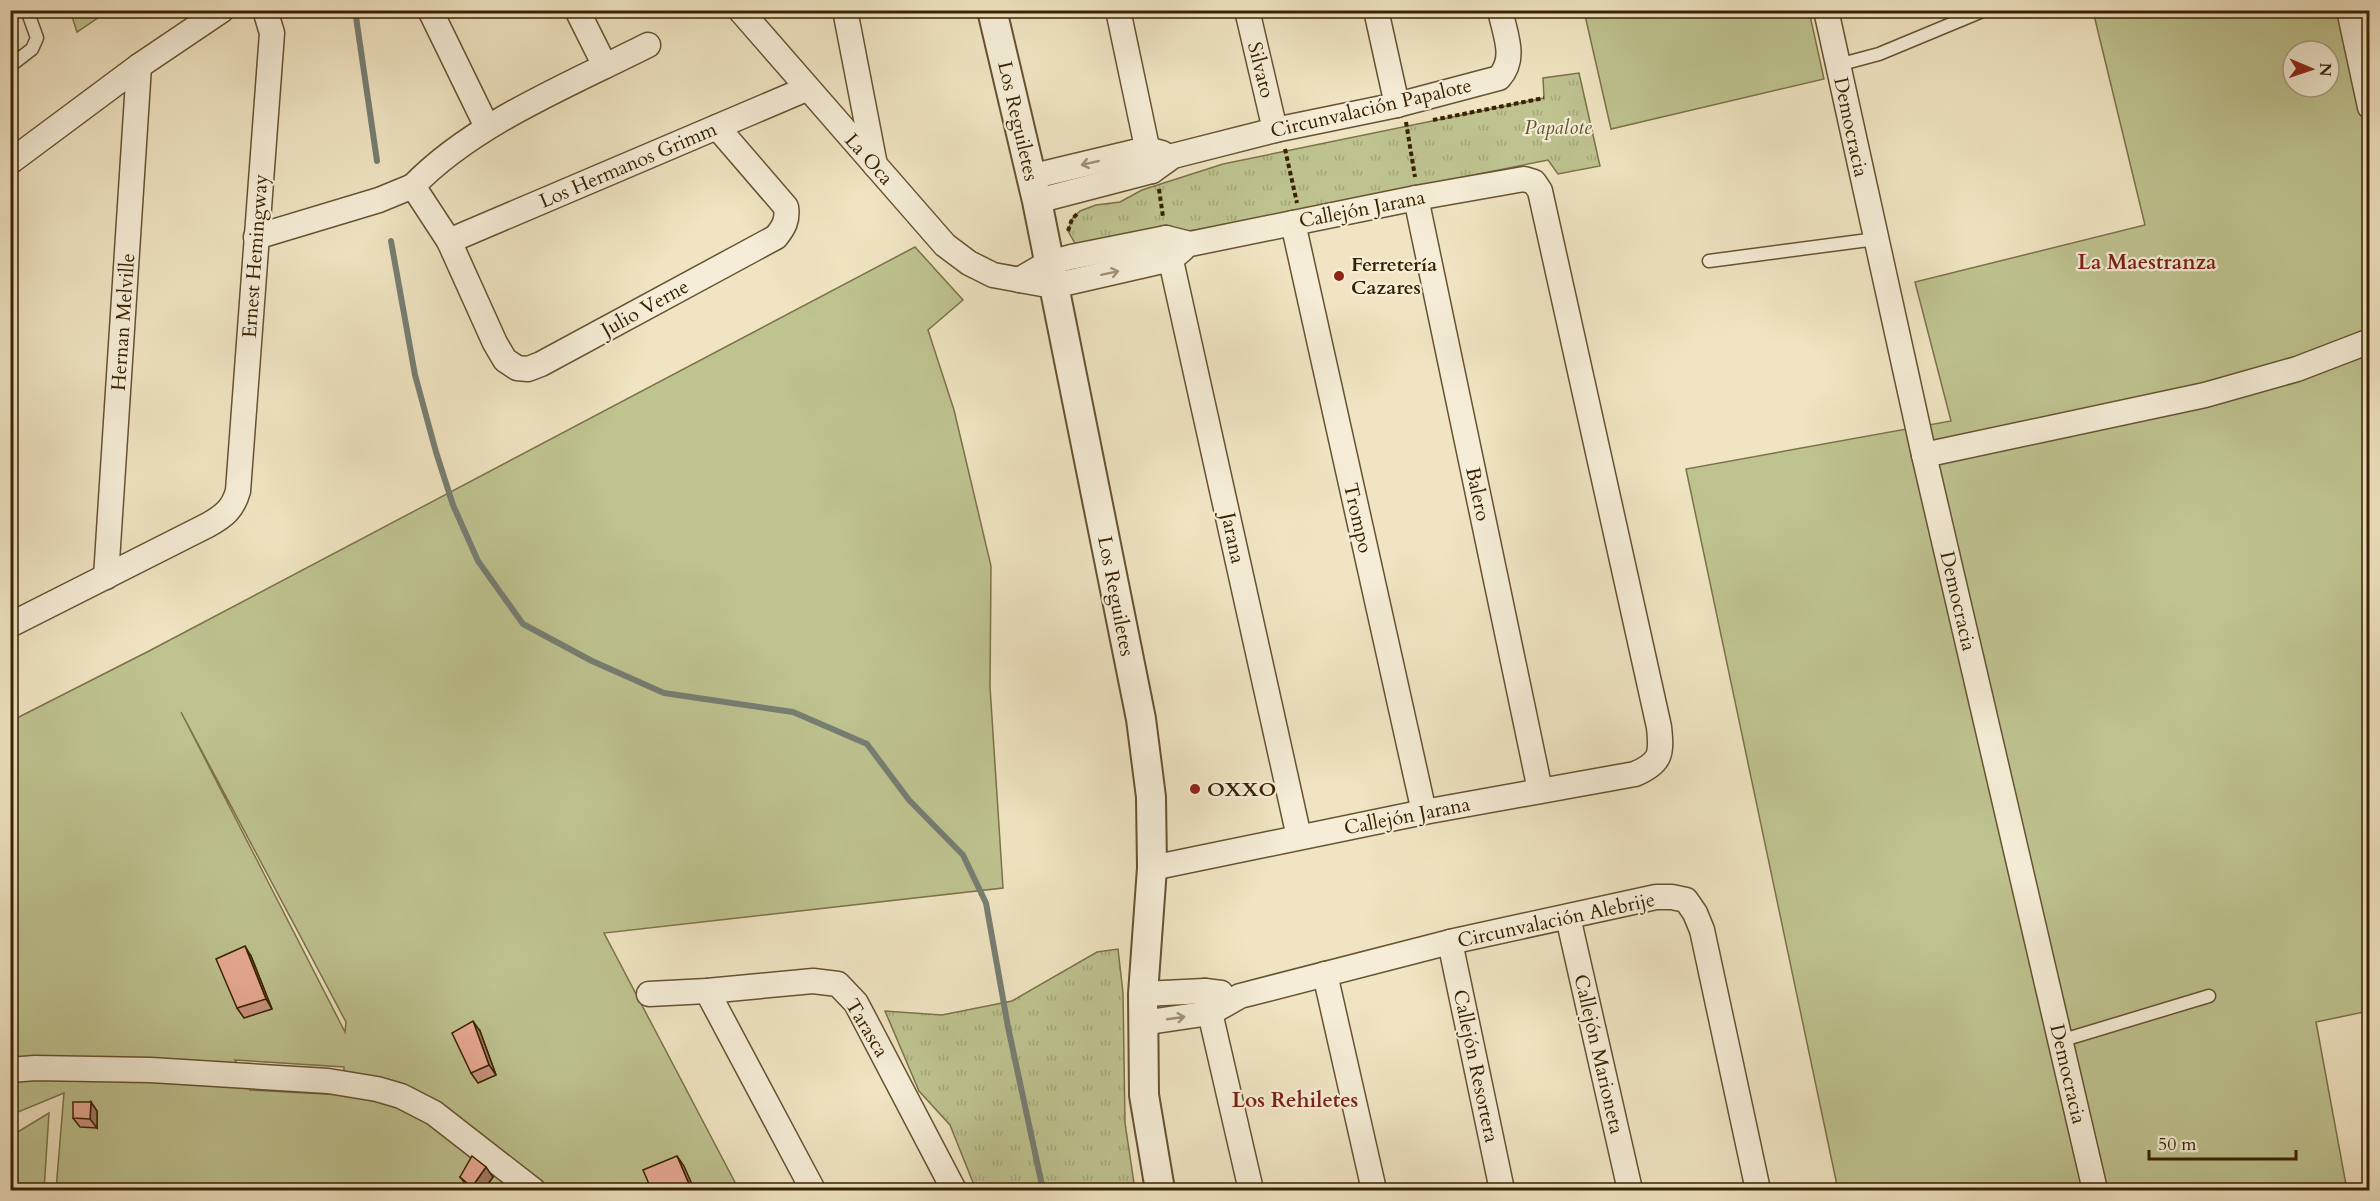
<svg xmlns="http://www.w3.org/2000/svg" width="2380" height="1201" font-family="Cardo,serif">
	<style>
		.green { fill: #bec390; stroke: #7c7248; stroke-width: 1.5; fill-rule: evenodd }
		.park { fill: url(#park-tufts); stroke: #7c7248; stroke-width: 1.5 }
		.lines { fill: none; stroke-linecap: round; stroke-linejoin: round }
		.stream { stroke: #767e72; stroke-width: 6 }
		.service-casing { stroke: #675231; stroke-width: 15 }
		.minor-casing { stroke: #675231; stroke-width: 27 }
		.tertiary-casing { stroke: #675231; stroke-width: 32 }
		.path { stroke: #392201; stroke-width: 4; stroke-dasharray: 4.5 3; stroke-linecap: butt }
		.service { stroke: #f5edd7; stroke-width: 12 }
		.minor { stroke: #f5edd7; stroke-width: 24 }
		.tertiary { stroke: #f5edd7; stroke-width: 28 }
		.wall { fill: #c89380; stroke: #392201; stroke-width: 1.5 }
		.shaded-wall { fill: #a37868; stroke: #392201; stroke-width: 1.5 }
		.building { fill: #e9ab95; stroke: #392201; stroke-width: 1.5 }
		.oneway { stroke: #a09277 }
		.poi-dot { fill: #8f2418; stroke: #f5edd7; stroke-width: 2 }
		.labels { text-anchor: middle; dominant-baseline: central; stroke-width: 4.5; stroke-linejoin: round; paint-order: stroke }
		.street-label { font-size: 20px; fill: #392201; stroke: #f5edd7 }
		.park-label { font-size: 20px; font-style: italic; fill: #61522c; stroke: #f5edd7 }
		.poi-label { font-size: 20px; font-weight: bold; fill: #392201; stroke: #f5edd7; text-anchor: start }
		.neighbourhood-label { font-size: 21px; font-weight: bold; fill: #7a1f14; stroke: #f5edd7 }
	</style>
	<defs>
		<pattern id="park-tufts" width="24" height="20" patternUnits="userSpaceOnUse" patternTransform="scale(1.5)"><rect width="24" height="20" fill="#bec390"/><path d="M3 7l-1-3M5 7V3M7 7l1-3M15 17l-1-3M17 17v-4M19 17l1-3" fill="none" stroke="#a4a77a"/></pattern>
	</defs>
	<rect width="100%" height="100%" fill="#f0e4c2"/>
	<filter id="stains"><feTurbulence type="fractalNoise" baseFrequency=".00333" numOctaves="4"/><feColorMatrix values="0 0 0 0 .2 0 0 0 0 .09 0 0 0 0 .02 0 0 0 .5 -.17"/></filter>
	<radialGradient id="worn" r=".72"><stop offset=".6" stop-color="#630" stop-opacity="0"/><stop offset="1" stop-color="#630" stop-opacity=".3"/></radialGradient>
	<g class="green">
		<polygon points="70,10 108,10 108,11 77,32"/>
		<polygon points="1584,11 1809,11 1824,79 1611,129"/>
		<path d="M 2093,11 L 2369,11 L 2369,1011 L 2316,1022 L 2347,1190 L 1838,1190 L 1686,469 L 1951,421 L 1915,282 L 2145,225 ZM 2293,51 L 2329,51 L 2329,87 L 2293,87 Z"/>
		<path d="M 915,247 L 963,300 L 928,330 L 954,410 L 991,566 L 990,687 L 1003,888 L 604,933 L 739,1190 L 56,1190 L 64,1093 L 11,1115 L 11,721 L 149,651 ZM 181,712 L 346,1022 L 345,1032 ZM 235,1060 L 344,1067 L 343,1095 L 250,1090 Z"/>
		<polygon points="49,1113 44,1190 11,1190 11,1136"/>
	</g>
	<g class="park">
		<polygon points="1579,73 1600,166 1558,174 1548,160 1209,228 1077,247 1068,231 1072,219 1080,211 1096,205 1120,202 1142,190 1223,164 1544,98 1543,78"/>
		<polygon points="1118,949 1123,993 1125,1123 1135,1190 976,1190 950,1125 919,1091 885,1011 942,1015 1012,1001 1097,952"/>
	</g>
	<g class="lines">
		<g class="stream">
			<polyline points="355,10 377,161"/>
			<polyline points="391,241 415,375 436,452 453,505 478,561 523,624 592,661 664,693 793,712 867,744 909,800 963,855 986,903 1008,1027 1043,1190"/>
		</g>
		<defs>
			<g id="service">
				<polyline points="1838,65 1879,54 1985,10"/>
				<polyline points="10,66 32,49 37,38 27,10"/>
				<polyline points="1709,261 1876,239"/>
				<polyline points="2060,1041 2209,996"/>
			</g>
			<g id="minor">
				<polyline points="430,10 487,127"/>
				<polyline points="577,10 605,66"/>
				<polyline points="740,10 945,245 969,263 993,275 1053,286 1171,259 1183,249"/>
				<polyline points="845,10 875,165"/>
				<polyline points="1118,10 1152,171"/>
				<polyline points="1247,10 1275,130"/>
				<polyline points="1376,10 1397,105"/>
				<polyline points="1826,10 1924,455 2095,1190"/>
				<polyline points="2349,10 2370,107"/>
				<polyline points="10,162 139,66 222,10"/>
				<polyline points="1030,177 1147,149 1162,153"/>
				<path d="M 413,186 C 474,123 569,85 648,45"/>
				<polyline points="1416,198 1540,790"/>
				<path d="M 1037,201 L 1152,171 L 1173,156 L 1275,130 L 1397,105 L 1499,78 C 1517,58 1505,35 1500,10"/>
				<polyline points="1293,223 1424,812"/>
				<path d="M 256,237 L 379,200 L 413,186 L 449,241 L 495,343 L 505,360 L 517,368 L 528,369 L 541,364 L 776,237 C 784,227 788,220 786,207 L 717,127"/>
				<polyline points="1166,238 1299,837"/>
				<polyline points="449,241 806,89"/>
				<path d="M 1019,280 L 1048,263 L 1071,257 L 1166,238 L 1190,244 L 1416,198 L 1524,179 L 1534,182 L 1540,191 L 1659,727 C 1662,754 1661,763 1635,774 L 1424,812 L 1152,868"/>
				<polyline points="1924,455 2205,395 2297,369 2370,341"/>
				<polyline points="106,577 139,66"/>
				<path d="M 10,625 L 208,525 C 224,516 233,509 238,491 L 272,33 L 265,10"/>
				<polyline points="1568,917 1630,1190"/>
				<polyline points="1450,942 1502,1190"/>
				<polyline points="1325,974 1374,1190"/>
				<polyline points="707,991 813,1190"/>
				<polyline points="1205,991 1251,1190"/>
				<polyline points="649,994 707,991 813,981 838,984 856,1003 954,1190"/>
				<polyline points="1143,994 1205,991 1221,993"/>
				<polyline points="1142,1023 1210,1013 1240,996 1450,942 1656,897 1672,897 1686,900 1695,913 1702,930 1758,1190"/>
				<polyline points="10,1070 35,1068 151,1070 328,1081 377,1089 401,1096 434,1113 533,1190"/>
			</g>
			<polyline id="tertiary" points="992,10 1037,201 1141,719 1151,797 1152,868 1143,994 1144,1095 1160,1190"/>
		</defs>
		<use href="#service" class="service-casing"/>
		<use href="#minor" class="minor-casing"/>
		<use href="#tertiary" class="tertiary-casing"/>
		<g class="path">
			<polyline points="1433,120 1544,98"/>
			<polyline points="1406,122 1415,177"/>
			<polyline points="1285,149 1297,203"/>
			<polyline points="1159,189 1163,217"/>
			<polyline points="1068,231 1072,219 1079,212"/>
		</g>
		<use href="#service" class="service"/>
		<use href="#minor" class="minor"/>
		<use href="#tertiary" class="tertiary"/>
	</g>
	<g class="wall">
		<polygon points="251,956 272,1009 244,1018 237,1008"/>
		<polygon points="480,1031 496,1075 478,1083 471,1073"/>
		<polygon points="91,1102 97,1111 97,1128 80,1127 73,1118"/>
		<polygon points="460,1177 493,1177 483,1191 472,1191 467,1186"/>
	</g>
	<g class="shaded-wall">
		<polygon points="245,946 251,956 272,1009 266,999"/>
		<polygon points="473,1021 480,1031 496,1075 489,1065"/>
		<polygon points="91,1102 97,1111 97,1128 90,1119"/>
		<polygon points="677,1156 684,1166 695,1191 692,1191"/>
		<polygon points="486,1167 493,1177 483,1191 475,1191 472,1187"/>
	</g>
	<g class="building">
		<polygon points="245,946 266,999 237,1008 216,959"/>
		<polygon points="473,1021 489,1065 471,1073 452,1033"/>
		<polygon points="73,1102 91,1102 90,1119 73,1118"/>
		<polygon points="472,1156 486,1167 472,1187 460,1177"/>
		<polygon points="677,1156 692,1191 652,1191 643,1170"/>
	</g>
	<defs><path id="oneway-shaft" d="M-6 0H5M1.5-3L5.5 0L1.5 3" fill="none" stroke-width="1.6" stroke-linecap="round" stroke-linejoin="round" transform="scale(1.5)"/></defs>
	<g class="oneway">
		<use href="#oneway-shaft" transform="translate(1090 163) rotate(167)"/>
		<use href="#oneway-shaft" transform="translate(1110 273) rotate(-12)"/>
		<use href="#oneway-shaft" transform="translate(1176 1018) rotate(-8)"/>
	</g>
	<g class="poi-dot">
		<circle cx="1339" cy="276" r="6"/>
		<circle cx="1195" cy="789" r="6"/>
	</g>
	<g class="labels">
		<g class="street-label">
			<text transform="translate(1261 70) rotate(76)">Silvato</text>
			<text transform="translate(1371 108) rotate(-13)">Circunvalación Papalote</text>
			<text transform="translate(1018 121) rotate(77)">Los Reguiletes</text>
			<text transform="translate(1851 127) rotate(78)">Democracia</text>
			<text transform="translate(869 159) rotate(48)">La Oca</text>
			<text transform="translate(628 165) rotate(-23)">Los Hermanos Grimm</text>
			<text transform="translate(1362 209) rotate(-11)">Callejón Jarana</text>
			<text transform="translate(255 256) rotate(-86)">Ernest Hemingway</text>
			<text transform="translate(645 308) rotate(-29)">Julio Verne</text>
			<text transform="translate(123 322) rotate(-86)">Hernan Melville</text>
			<text transform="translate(1478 494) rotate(78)">Balero</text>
			<text transform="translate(1358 518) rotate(77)">Trompo</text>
			<text transform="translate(1233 538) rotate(78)">Jarana</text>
			<text transform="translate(1116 596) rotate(79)">Los Reguiletes</text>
			<text transform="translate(1958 601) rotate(77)">Democracia</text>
			<text transform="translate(1407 816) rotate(-11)">Callejón Jarana</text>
			<text transform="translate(1556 920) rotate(-12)">Circunvalación Alebrije</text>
			<text transform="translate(867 1028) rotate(59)">Tarasca</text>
			<text transform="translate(1599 1054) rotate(77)">Callejón Marioneta</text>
			<text transform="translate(1476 1066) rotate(78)">Callejón Resortera</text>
			<text transform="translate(2068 1074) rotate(77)">Democracia</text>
		</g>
		<g class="park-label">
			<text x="1558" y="127">Papalote</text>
		</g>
		<g class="poi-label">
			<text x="1351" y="264">Ferretería<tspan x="1351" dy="23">Cazares</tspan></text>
			<text x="1207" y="789">OXXO</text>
		</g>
		<g class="neighbourhood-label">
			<text x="2147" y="262">La Maestranza</text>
			<text x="1295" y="1100">Los Rehiletes</text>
		</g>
	</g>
	<rect width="2380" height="1201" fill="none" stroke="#f0e4c2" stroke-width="36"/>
	<rect x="12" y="12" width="2356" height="1177" fill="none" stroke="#392201" stroke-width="3"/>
	<rect x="18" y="18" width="2344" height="1165" fill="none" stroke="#392201" stroke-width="1.5"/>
	<g transform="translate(2311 69) rotate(92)"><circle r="28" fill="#f5edd7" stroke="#aa9c81" stroke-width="1.5"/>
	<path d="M0-4.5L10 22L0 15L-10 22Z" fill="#8f2418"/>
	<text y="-9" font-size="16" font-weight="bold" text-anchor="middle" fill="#392201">N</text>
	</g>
	<path d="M2149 1150v9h147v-9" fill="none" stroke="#392201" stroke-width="3"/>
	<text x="2158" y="1150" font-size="18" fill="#392201" stroke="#f5edd7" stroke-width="4.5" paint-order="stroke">50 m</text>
	<rect width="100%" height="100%" filter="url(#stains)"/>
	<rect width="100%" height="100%" fill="url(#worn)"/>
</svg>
